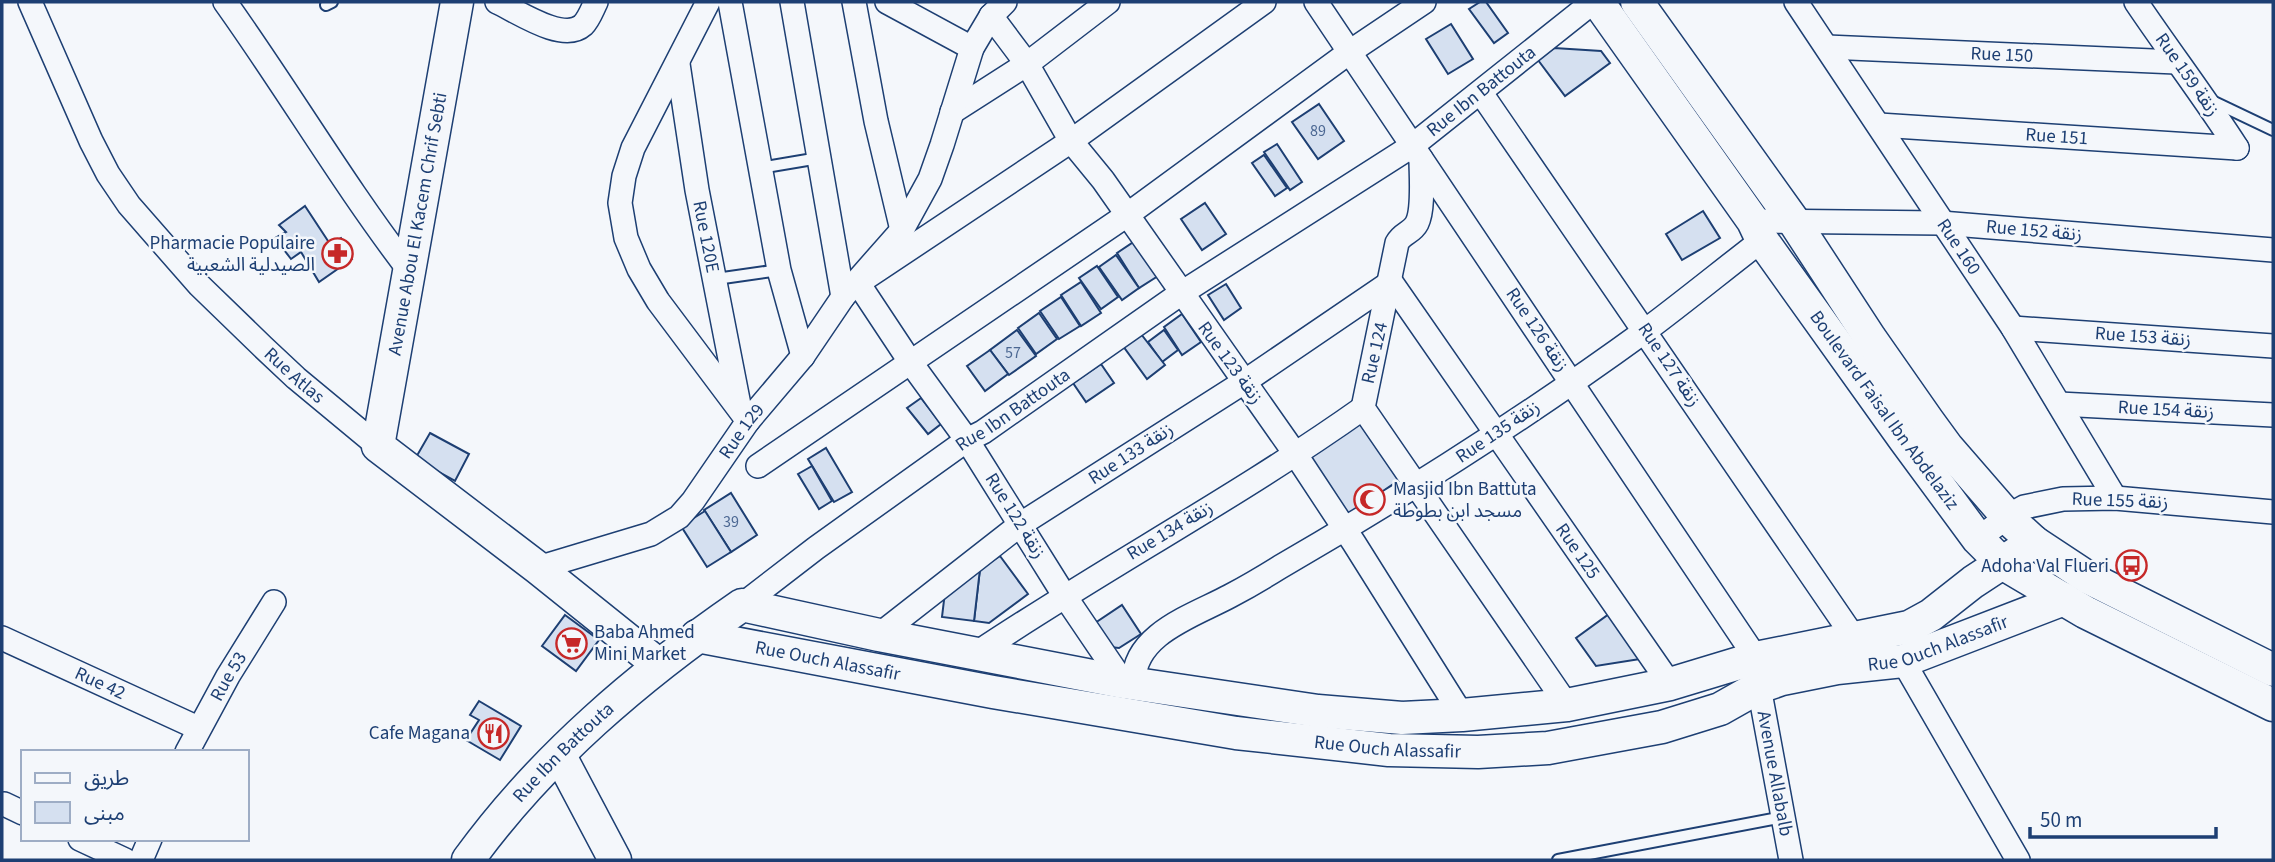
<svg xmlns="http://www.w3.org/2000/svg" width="2275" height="862" font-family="'Source Sans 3','Noto Sans Arabic',sans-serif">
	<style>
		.building { fill: #d5e0f0; stroke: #1d3f73; stroke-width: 2 }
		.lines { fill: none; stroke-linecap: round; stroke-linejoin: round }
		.lane-casing { stroke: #1d3f73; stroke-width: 14 }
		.street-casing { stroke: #1d3f73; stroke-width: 26 }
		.secondary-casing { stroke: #1d3f73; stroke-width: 35 }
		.lane { stroke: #f4f7fb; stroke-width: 10 }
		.street { stroke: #f4f7fb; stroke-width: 23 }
		.secondary { stroke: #f4f7fb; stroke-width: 32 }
		.labels { text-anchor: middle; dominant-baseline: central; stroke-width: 5; stroke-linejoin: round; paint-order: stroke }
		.number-label { font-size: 16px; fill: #4b6792 }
		.street-label { font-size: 19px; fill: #1d3f73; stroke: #f4f7fb }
		.poi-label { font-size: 19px; fill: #1d3f73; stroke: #f4f7fb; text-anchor: end }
	</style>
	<rect width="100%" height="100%" fill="#f4f7fb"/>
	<g class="building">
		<polygon points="1480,2 1486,2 1508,33 1494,43 1469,9"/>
		<polygon points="1451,24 1473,59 1448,74 1426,39"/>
		<polygon points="1554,48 1601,51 1610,63 1565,96 1538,60"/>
		<polygon points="1319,104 1344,141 1318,159 1292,122"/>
		<polygon points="1277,144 1302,182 1290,190 1264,152"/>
		<polygon points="1264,155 1287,188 1275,196 1252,163"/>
		<polygon points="1205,203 1226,234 1202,250 1181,219"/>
		<polygon points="305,206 330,244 341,238 352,259 319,282 301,252 291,259 275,238 286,232 279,225"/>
		<polygon points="1703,211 1720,238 1682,260 1666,234"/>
		<polygon points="1135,241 1158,276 1139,288 1117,253"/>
		<polygon points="1116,255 1139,288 1122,300 1099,267"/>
		<polygon points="1097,266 1118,297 1101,309 1079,278"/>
		<polygon points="1081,282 1101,313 1081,326 1061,295"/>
		<polygon points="1226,284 1241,308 1224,320 1208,295"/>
		<polygon points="1061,297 1080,326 1059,339 1040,311"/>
		<polygon points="1039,313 1057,339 1036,354 1018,328"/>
		<polygon points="1182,314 1201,342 1182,355 1164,327"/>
		<polygon points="1017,330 1036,356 1009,375 990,350"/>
		<polygon points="1164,330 1178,350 1162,362 1148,342"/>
		<polygon points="1141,334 1165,365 1147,379 1123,346"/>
		<polygon points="990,350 1008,374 985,391 967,366"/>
		<polygon points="1101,364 1114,383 1086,402 1073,383"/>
		<polygon points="921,398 941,424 928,434 907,408"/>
		<polygon points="1356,418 1399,480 1344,518 1301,457"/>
		<polygon points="430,433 469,454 455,481 415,459"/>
		<polygon points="826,448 852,492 834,502 808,459"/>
		<polygon points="812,466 832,501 819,509 798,474"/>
		<polygon points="731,493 757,535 731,552 704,510"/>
		<polygon points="705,511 731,552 707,567 681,526"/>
		<polygon points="1000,556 1028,594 989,623 974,621 980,569"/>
		<polygon points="980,569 974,621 942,617 945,592"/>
		<polygon points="1122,605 1141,634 1119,648 1110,647 1095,623"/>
		<polygon points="1609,614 1640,659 1596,666 1576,638"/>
		<polygon points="565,615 599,640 576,671 542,646"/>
		<polygon points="479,701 521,726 500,760 466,740 479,720 470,715"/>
	</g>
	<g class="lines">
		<defs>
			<g id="lane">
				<polyline points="326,5 332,2"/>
				<polyline points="2210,100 2273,130"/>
				<polyline points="760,168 819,158"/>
				<polyline points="716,279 779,270"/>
				<polyline points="1558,860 1783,817"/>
			</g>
			<g id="street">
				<path id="s1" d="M 30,2 L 91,141 L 108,174 L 129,205 L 199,285 L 263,347 L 296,378 L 378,446"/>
				<path d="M 225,2 C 288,90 343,184 409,270"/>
				<path d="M 497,2 C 517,11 563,43 583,25 C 589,19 592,10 596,2"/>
				<polyline points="708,2 633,148 624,176 620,203 626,238 639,269 658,301 748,421"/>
				<polyline points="730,2 779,270 803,356"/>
				<polyline points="792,2 843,297"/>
				<polyline points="854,2 876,121 902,230"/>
				<polyline points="887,2 972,48"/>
				<polyline points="1316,2 1756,658"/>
				<path id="s2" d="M 1796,2 L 2013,328 L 2115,498"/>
				<path d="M 2136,2 C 2169,51 2205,98 2237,148"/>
				<polyline points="991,16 1027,64 1071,141 1103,180 1296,455 1354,543 1462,715"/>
				<path id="s3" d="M 1827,47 L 2176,62"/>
				<path id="s4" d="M 678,64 L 697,190 L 739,405"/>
				<polyline points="1481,93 1855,639"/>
				<polyline points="952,112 1027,64 1108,2"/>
				<path id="s5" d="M 1879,125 L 2237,148"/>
				<path d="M 1421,159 C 1421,175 1424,209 1417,223 C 1412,233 1402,233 1397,243 L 1363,408 L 1567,705"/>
				<polyline points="1753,221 1941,223 2273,250"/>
				<polyline points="2013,328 2273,346"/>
				<polyline points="2059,404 2273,415"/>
				<polyline points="758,466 1127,215 1351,51 1424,2"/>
				<polyline points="1978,539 2008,516 2024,507 2063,499 2115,498 2273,512"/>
				<path id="s6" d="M 538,568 L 651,534 L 679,517 L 693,501 L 748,421 L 803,356 L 843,297 L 902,230 L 930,179 L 942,145 L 972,48 L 991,16 L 1005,2"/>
				<path id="s7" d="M 742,605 L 816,548 L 967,440 L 983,432 L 1180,294 L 1412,146 L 1593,2"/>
				<path id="s8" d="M 879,635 L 1021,524 L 1244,382 L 1391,282 L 1670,684"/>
				<path id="s9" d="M 2,638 L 198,728"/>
				<path d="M 977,653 C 1104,568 1239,496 1363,408"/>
				<polyline points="1903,661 2018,860"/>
				<polyline points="1123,682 1064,595 967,440 911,363 858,283 1071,141 1264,2"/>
				<path d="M 1134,683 C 1132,634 1195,615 1230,596 C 1247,587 1264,577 1280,567 C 1406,494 1528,416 1645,331 C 1684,302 1723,270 1762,240"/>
				<path id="s10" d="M 1759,687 L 1791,860"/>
				<path id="s11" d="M 187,752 L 228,676 L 274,602"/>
				<polyline points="4,804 23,813"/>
				<polyline points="80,839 125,860"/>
				<polyline points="141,860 150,839"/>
			</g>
			<g id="secondary">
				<polyline points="457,2 378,446 538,568 659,665"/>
				<path id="s12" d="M 1598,2 L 1753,221 L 1762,240 L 1905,440 L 1978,539 L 2002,563 L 2085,612 L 2273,705"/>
				<polyline points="1637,2 1795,223 1870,338 1928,421 1947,447 2013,523 2034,542 2087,577 2273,670"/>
				<path id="s13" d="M 697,636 L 993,692 L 1236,733 L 1389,750 L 1478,752 L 1548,748 L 1662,727 L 1720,709 L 1759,687 L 1782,679 L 1837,668 L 1903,661 L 2064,599"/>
				<polyline points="560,756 615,860"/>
				<path id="s14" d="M 468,860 C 542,758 639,676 742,605 L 879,635 L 1123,682 L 1318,711 L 1402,718 L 1462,715 L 1567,705 L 1670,684 L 1756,658 L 1909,627 L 1931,615 L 1973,582 L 2034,542"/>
			</g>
		</defs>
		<use href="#lane" class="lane-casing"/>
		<use href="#street" class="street-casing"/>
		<use href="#secondary" class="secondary-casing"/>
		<use href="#lane" class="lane"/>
		<use href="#street" class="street"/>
		<use href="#secondary" class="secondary"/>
	</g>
	<defs>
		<symbol id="pharmacy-ring" viewBox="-11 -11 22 22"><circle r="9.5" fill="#f4f7fb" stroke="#c62828" stroke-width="1.5"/><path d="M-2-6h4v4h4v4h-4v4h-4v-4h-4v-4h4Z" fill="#c62828"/></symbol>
		<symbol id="mosque-ring" viewBox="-11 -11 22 22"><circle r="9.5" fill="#f4f7fb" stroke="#c62828" stroke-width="1.5"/><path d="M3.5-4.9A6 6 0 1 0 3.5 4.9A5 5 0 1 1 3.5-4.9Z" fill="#c62828"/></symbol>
		<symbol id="bus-ring" viewBox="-11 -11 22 22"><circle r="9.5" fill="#f4f7fb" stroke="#c62828" stroke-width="1.5"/><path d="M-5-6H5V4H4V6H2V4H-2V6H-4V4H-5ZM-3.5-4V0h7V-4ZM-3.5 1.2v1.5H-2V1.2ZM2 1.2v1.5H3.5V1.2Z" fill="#c62828"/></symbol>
		<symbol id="supermarket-ring" viewBox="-11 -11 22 22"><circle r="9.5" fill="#f4f7fb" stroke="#c62828" stroke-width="1.5"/><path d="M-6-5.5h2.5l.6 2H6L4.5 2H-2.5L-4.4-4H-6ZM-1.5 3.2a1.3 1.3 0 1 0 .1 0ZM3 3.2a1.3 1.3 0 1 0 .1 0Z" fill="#c62828"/></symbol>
		<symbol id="restaurant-ring" viewBox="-11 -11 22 22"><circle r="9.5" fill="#f4f7fb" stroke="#c62828" stroke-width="1.5"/><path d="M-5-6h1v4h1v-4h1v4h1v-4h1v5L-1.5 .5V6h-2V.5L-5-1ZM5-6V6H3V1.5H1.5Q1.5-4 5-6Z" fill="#c62828"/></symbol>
	</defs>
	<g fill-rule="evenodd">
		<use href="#pharmacy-ring" x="320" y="236" width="35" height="35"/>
		<use href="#mosque-ring" x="1352" y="482" width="35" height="35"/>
		<use href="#bus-ring" x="2114" y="548" width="35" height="35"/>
		<use href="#supermarket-ring" x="554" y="626" width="35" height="35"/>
		<use href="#restaurant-ring" x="476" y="716" width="35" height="35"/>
	</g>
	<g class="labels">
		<g class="number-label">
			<text x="1318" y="131">89</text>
			<text x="1013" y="353">57</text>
			<text x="731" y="522">39</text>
		</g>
		<g class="street-label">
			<text stroke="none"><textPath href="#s3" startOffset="175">Rue 150</textPath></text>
			<text transform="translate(2187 75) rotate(55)">Rue 159 زنقة</text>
			<text stroke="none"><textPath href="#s7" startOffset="901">Rue Ibn Battouta</textPath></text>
			<text stroke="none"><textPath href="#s5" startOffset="178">Rue 151</textPath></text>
			<text transform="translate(418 224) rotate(-80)">Avenue Abou El Kacem Chrif Sebti</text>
			<text transform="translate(2034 231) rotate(5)">Rue 152 زنقة</text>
			<text stroke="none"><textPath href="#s4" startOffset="175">Rue 120E</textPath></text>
			<text stroke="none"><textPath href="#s2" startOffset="294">Rue 160</textPath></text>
			<text transform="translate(1537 330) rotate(56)">Rue 126 زنقة</text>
			<text transform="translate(2143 337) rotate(4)">Rue 153 زنقة</text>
			<text transform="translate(1375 353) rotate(-77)">Rue 124</text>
			<text transform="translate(1230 363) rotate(54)">Rue 123 زنقة</text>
			<text transform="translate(1669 365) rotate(56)">Rue 127 زنقة</text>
			<text stroke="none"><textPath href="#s1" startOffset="464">Rue Atlas</textPath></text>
			<text stroke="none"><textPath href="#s7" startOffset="334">Rue Ibn Battouta</textPath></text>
			<text stroke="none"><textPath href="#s12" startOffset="499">Boulevard Faisal Ibn Abdelaziz</textPath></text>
			<text transform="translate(2166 410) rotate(3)">Rue 154 زنقة</text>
			<text stroke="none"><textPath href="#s6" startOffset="257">Rue 129</textPath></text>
			<text transform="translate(1498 432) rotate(-34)">Rue 135 زنقة</text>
			<text transform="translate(1131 454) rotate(-33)">Rue 133 زنقة</text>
			<text transform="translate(2120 501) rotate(2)">Rue 155 زنقة</text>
			<text transform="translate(1015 516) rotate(58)">Rue 122 زنقة</text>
			<text transform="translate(1170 531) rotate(-31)">Rue 134 زنقة</text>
			<text stroke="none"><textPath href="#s8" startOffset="950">Rue 125</textPath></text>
			<text stroke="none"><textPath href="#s13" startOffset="1267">Rue Ouch Alassafir</textPath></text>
			<text stroke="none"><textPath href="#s13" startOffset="133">Rue Ouch Alassafir</textPath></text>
			<text stroke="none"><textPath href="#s11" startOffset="86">Rue 53</textPath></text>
			<text stroke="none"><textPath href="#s9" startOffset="108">Rue 42</textPath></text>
			<text stroke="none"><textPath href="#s13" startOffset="700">Rue Ouch Alassafir</textPath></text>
			<text stroke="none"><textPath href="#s14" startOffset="144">Rue Ibn Battouta</textPath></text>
			<text stroke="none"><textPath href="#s10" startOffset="88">Avenue Allabalb</textPath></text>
		</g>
		<g class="poi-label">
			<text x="315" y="243">Pharmacie Populaire<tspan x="315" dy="22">الصيدلية الشعبية</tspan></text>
			<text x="1393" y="489" text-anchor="start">Masjid Ibn Battuta<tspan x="1393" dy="22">مسجد ابن بطوطة</tspan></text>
			<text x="2109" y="566">Adoha Val Flueri</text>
			<text x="594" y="632" text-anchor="start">Baba Ahmed<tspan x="594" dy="22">Mini Market</tspan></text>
			<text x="470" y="733">Cafe Magana</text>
		</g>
	</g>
	<rect width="2275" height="862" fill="none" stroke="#1d3f73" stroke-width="7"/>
	<rect x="21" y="750" width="228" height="91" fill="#f4f7fb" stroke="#9eadc5" stroke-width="2"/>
	<rect x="35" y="773" width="35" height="10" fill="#f4f7fb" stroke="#9eadc5" stroke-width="2"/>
	<text x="84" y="785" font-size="21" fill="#1d3f73">طريق</text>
	<rect x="35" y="802" width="35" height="21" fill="#d5e0f0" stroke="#9eadc5" stroke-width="2"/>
	<text x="84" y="820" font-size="21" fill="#1d3f73">مبنى</text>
	<path d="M2030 827v10h186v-10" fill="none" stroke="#1d3f73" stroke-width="3.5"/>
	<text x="2040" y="827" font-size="21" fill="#1d3f73" stroke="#f4f7fb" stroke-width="5" paint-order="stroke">50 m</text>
</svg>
